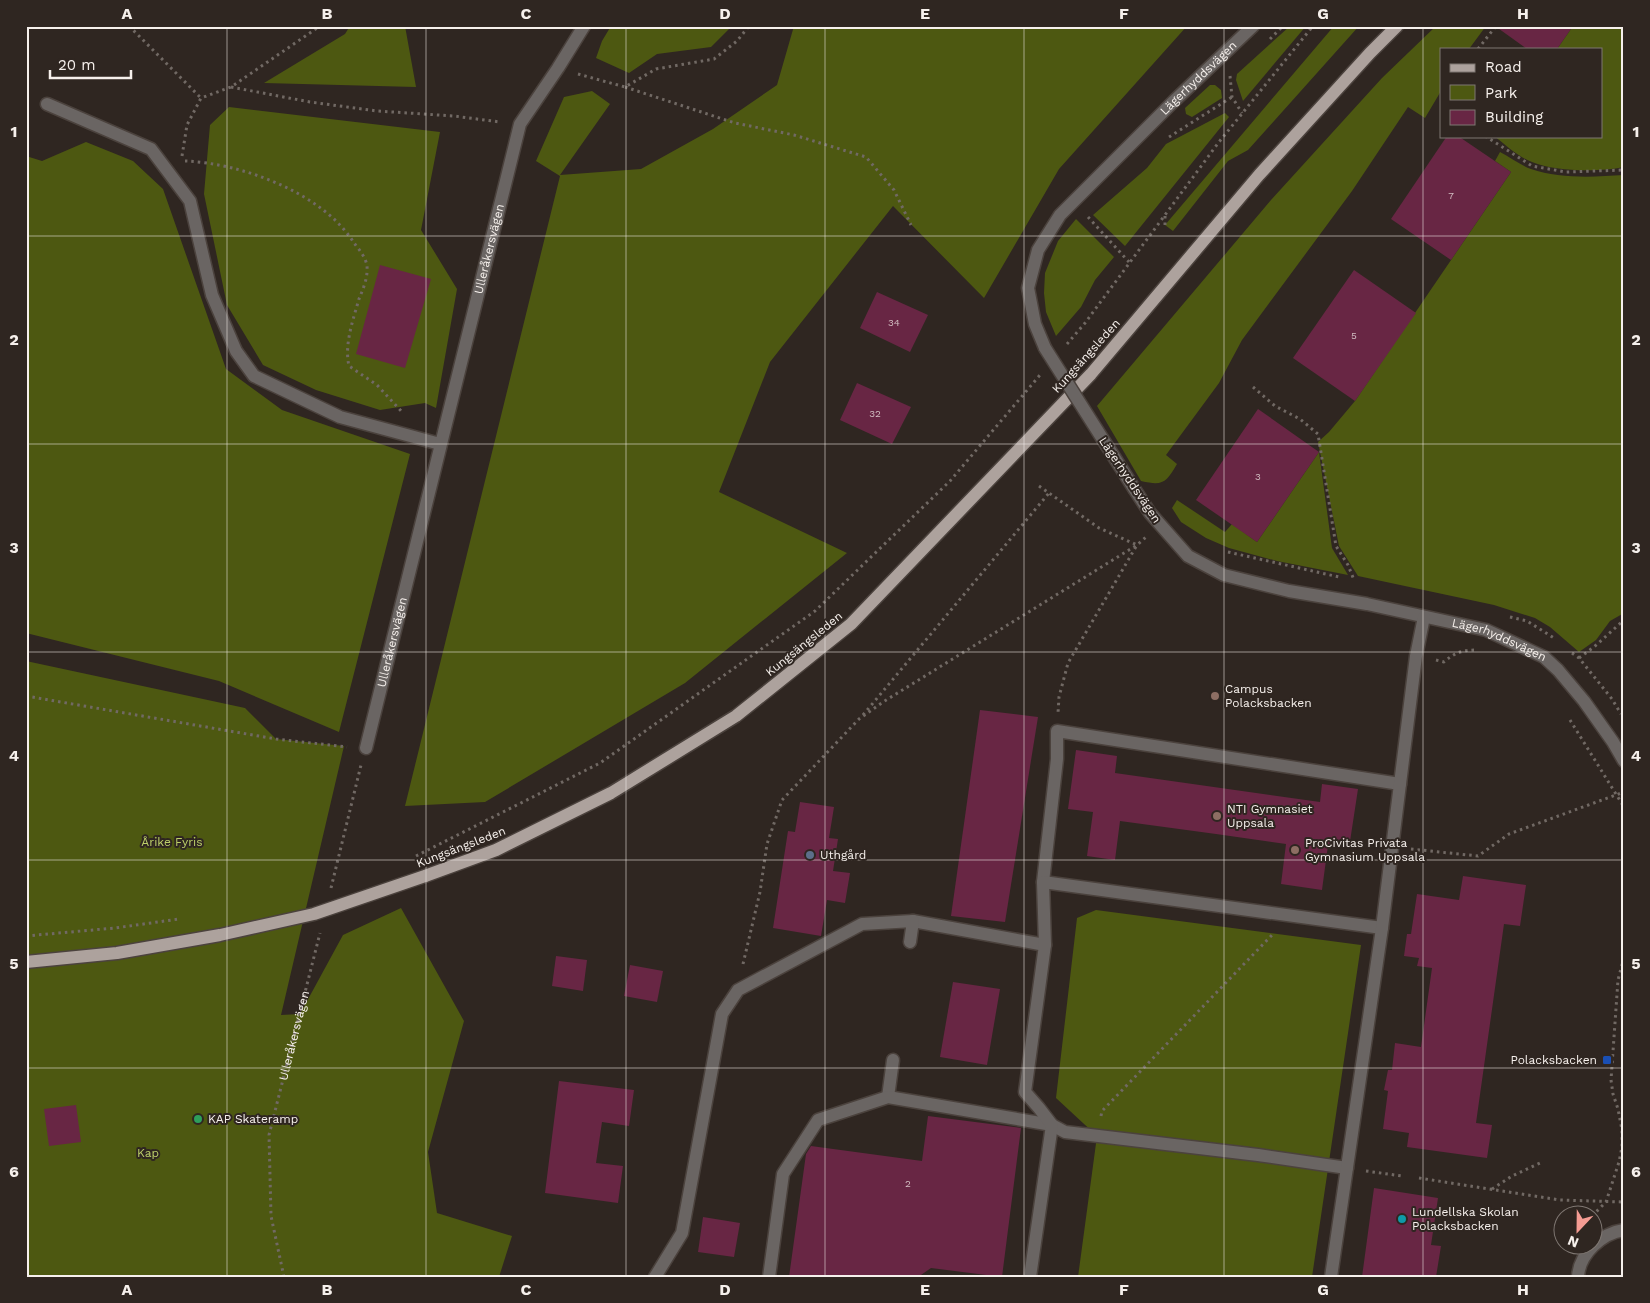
<svg xmlns="http://www.w3.org/2000/svg" width="1650" height="1303" font-family="'Work Sans',sans-serif">
	<style>
		.green { fill: #4d5811 }
		.building { fill: #682644 }
		.lines { fill: none; stroke-linecap: round; stroke-linejoin: round }
		.minor-casing { stroke: #4b423d; stroke-width: 15 }
		.major-casing { stroke: #4b423d; stroke-width: 15 }
		.path { stroke: #716964; stroke-width: 3; stroke-dasharray: 2.5 4; stroke-linecap: butt }
		.minor { stroke: #6a6563; stroke-width: 12 }
		.major { stroke: #ada29d; stroke-width: 12 }
		.minor-bridge-casing { stroke: #4b423d; stroke-width: 15; stroke-linecap: butt }
		.major-bridge-casing { stroke: #4b423d; stroke-width: 15; stroke-linecap: butt }
		.path-bridge { stroke: #716964; stroke-width: 3; stroke-dasharray: 2.5 4; stroke-linecap: butt }
		.minor-bridge { stroke: #6a6563; stroke-width: 12 }
		.major-bridge { stroke: #ada29d; stroke-width: 12 }
		.grid { fill: none; stroke: #f6f0ec; stroke-width: 1; stroke-opacity: 0.55 }
		.education-dot { fill: #8d6e63; stroke: #2f2621; stroke-width: 2 }
		.service-dot { fill: #5c6f8a; stroke: #2f2621; stroke-width: 2 }
		.transit-dot { fill: #1a4fb4; stroke: #2f2621; stroke-width: 2 }
		.leisure-dot { fill: #2e9e5b; stroke: #2f2621; stroke-width: 2 }
		.culture-dot { fill: #0f9aa8; stroke: #2f2621; stroke-width: 2 }
		.labels { text-anchor: middle; dominant-baseline: central; stroke-width: 4; stroke-linejoin: round; paint-order: stroke }
		.number-label { font-size: 10px; fill: #d2bec2 }
		.street-label { font-size: 12px; fill: #f6f0ec; stroke: #2f2621 }
		.poi-label { font-size: 12px; fill: #f6f0ec; stroke: #2f2621; text-anchor: start }
		.park-label { font-size: 12px; fill: #bdd069; stroke: #2f2621 }
		.neatline { fill: none; stroke: #f6f0ec; stroke-width: 2 }
		.grid-label { font-size: 16px; text-anchor: middle; font-weight: bold; fill: #f6f0ec }
	</style>
	<rect width="100%" height="100%" fill="#2f2621"/>
	<g class="green">
		<polygon points="350,26 405,26 416,87 264,83 345,34"/>
		<polygon points="611,26 732,26 711,47 657,54 629,73 596,58 602,41"/>
		<polygon points="794,26 1187,26 1059,169 984,298 893,206 770,362 719,492 847,553 685,683 485,802 405,806 560,176 536,161 564,97 592,91 610,104 560,175 641,169 713,129 777,85"/>
		<polygon points="1290,26 1306,26 1243,101 1236,80 1237,74"/>
		<polygon points="1334,26 1359,26 1248,150 1228,161 1173,231 1165,225"/>
		<path d="M 1436,26 L 1486,26 L 1469,49 L 1441,49 L 1441,91 L 1425,118 L 1408,107 L 1352,191 L 1242,340 L 1219,383 L 1166,455 L 1177,464 C 1166,483 1163,486 1141,481 L 1097,406 L 1271,200 L 1382,78 Z"/>
		<path d="M 1573,26 L 1624,26 L 1624,167 C 1599,172 1556,172 1532,162 C 1518,157 1506,145 1494,136 L 1601,136 L 1601,49 L 1557,49 Z"/>
		<polygon points="1210,85 1215,85 1221,90 1222,98 1192,117 1186,114 1185,108"/>
		<polygon points="229,107 440,132 421,230 457,289 436,408 425,403 380,410 316,390 263,365 227,305 204,194 210,125"/>
		<polygon points="1225,113 1229,117 1125,246 1093,215 1147,168 1166,144"/>
		<polygon points="86,142 133,161 163,189 226,369 282,410 410,454 339,732 219,681 26,633 26,156 42,161"/>
		<path d="M 1500,152 C 1510,157 1520,165 1531,169 C 1560,179 1594,177 1624,175 L 1624,613 L 1610,621 L 1596,640 L 1579,652 L 1550,627 L 1535,618 L 1494,605 L 1358,576 L 1339,546 L 1318,442 L 1329,432 L 1355,401 L 1511,172 L 1495,161 Z"/>
		<polygon points="1076,219 1114,257 1095,280 1081,307 1056,336 1046,312 1044,293 1045,273 1058,241"/>
		<polygon points="1319,452 1332,548 1348,575 1277,561 1229,548 1206,538 1181,522 1172,508 1177,500 1225,532 1232,524 1257,542"/>
		<polygon points="26,661 245,708 276,739 344,746 281,1015 300,1014 343,935 401,908 464,1021 428,1152 437,1213 512,1236 499,1277 26,1277"/>
		<polygon points="1096,910 1361,945 1312,1277 1078,1277 1097,1136 1056,1098 1077,918"/>
	</g>
	<g class="building">
		<polygon points="1495,26 1573,26 1557,49 1527,49"/>
		<polygon points="1447,136 1458,136 1511,172 1451,260 1391,219"/>
		<polygon points="380,265 431,279 405,368 356,354"/>
		<polygon points="1354,270 1416,313 1355,401 1293,358"/>
		<polygon points="877,292 928,315 910,352 860,328"/>
		<polygon points="857,383 911,407 892,444 840,420"/>
		<polygon points="1258,409 1319,452 1257,542 1196,500"/>
		<polygon points="980,710 1038,717 1005,922 951,916"/>
		<polygon points="1076,750 1117,756 1115,773 1320,802 1322,784 1358,789 1349,848 1328,845 1322,890 1281,884 1286,844 1216,834 1120,821 1115,860 1087,856 1093,812 1068,809"/>
		<polygon points="800,802 834,807 829,838 838,839 833,871 850,873 845,903 827,900 821,936 773,928 788,831 795,832"/>
		<polygon points="1463,876 1526,885 1520,926 1504,924 1476,1123 1492,1125 1487,1158 1407,1147 1409,1133 1383,1129 1388,1091 1384,1090 1388,1070 1392,1070 1395,1043 1421,1047 1432,968 1417,966 1419,958 1404,956 1407,934 1411,934 1417,894 1459,900"/>
		<polygon points="556,956 587,960 583,991 552,986"/>
		<polygon points="630,965 663,971 657,1002 624,996"/>
		<polygon points="953,982 1000,989 987,1065 940,1057"/>
		<polygon points="559,1081 634,1090 629,1126 602,1122 596,1163 623,1166 618,1203 545,1193"/>
		<polygon points="76,1105 81,1142 49,1146 44,1109"/>
		<polygon points="928,1116 1021,1128 1002,1277 931,1268 918,1277 789,1277 806,1154 811,1146 922,1161"/>
		<polygon points="1374,1188 1438,1198 1431,1245 1441,1246 1436,1277 1362,1277"/>
		<polygon points="703,1217 740,1223 734,1257 698,1252"/>
	</g>
	<g class="lines">
		<defs>
			<g id="minor">
				<polyline points="47,104 151,149 190,201 212,295 236,351 254,376 340,417 440,444"/>
				<path id="s2" d="M 1045,348 L 1035,324 L 1028,288 L 1038,250 L 1060,215 L 1174,101 L 1253,26"/>
				<path id="s3" d="M 1135,490 L 1150,513 L 1188,556 L 1224,575 L 1289,591 L 1367,604 L 1486,630 L 1544,657 L 1558,670 L 1584,701 L 1613,742 L 1624,761"/>
				<path id="s4" d="M 366,748 L 520,124 L 558,68 L 584,26"/>
				<polyline points="1043,882 1057,759 1057,731 1400,784"/>
				<polyline points="913,921 1045,945"/>
				<polyline points="888,1097 893,1060"/>
				<polyline points="655,1277 682,1233 722,1014 738,990 862,924 913,921 910,942"/>
				<polyline points="769,1277 783,1174 818,1120 888,1097 1052,1125 1065,1132 1258,1155 1347,1168"/>
				<polyline points="1030,1277 1052,1125 1039,1108 1025,1092 1045,945 1043,882 1382,928"/>
				<polyline points="1331,1277 1382,928 1416,656 1424,617"/>
				<path d="M 1578,1277 C 1579,1254 1602,1233 1624,1230"/>
			</g>
			<polyline id="major" points="425,876 496,850 611,793 736,716 851,624 1091,374 1259,175 1370,53 1397,26"/>
		</defs>
		<use href="#minor" class="minor-casing"/>
		<use href="#major" class="major-casing"/>
		<g class="path">
			<polyline points="129,26 201,98"/>
			<polyline points="1270,39 1283,26"/>
			<polyline points="1478,49 1496,26"/>
			<polyline points="578,74 625,87 656,69 714,59 737,41 749,26"/>
			<polyline points="1230,76 1232,97 1242,113"/>
			<polyline points="231,87 310,102 377,111 454,116 500,122"/>
			<polyline points="625,87 735,123 794,135 866,157 894,190 911,225"/>
			<polyline points="1485,136 1532,166 1566,172 1624,170"/>
			<polyline points="1169,137 1232,97"/>
			<polyline points="182,156 187,125 201,98 231,87 320,26"/>
			<path d="M 185,161 C 241,163 323,193 354,243 C 359,249 366,258 367,266 C 368,278 363,289 359,299 C 353,320 344,345 349,366 L 377,385 L 403,413"/>
			<polyline points="1088,217 1129,262"/>
			<polyline points="1165,225 1165,216"/>
			<polyline points="1067,344 1085,323 1219,142 1313,26"/>
			<polyline points="1253,387 1275,406 1300,419 1318,434 1336,546 1348,565 1354,580"/>
			<polyline points="1039,486 1099,528 1137,545 1068,663 1059,697 1058,713"/>
			<polyline points="1228,552 1339,577"/>
			<polyline points="1510,617 1527,621 1554,638"/>
			<polyline points="1572,653 1579,658 1612,699 1621,714"/>
			<polyline points="1579,658 1594,647 1624,620"/>
			<path d="M 1436,660 L 1444,662 C 1454,653 1462,650 1476,650"/>
			<polyline points="26,696 276,739 347,747"/>
			<polyline points="863,715 1049,493"/>
			<polyline points="1570,720 1624,807"/>
			<polyline points="1411,849 1478,856 1509,834 1624,792"/>
			<polyline points="416,856 600,763 815,611 950,481 1040,375"/>
			<polyline points="331,888 361,765"/>
			<polyline points="743,964 760,892 767,844 782,800 859,719 883,702 1137,545 1146,537"/>
			<polyline points="1101,1116 1102,1111 1273,934"/>
			<polyline points="1366,1171 1402,1176"/>
			<polyline points="1419,1178 1560,1200 1624,1202"/>
			<polyline points="1492,1189 1512,1176 1540,1163"/>
			<polyline points="1592,1216 1606,1202 1619,1162 1622,1147 1622,1130 1618,1109 1613,1094 1611,1080 1618,980 1624,957"/>
			<path id="s1" d="M 284,1277 L 271,1216 L 269,1135 L 320,933"/>
		</g>
		<use href="#minor" class="minor"/>
		<use href="#major" class="major"/>
		<defs>
			<polyline id="minor-bridge" points="1045,348 1135,490"/>
			<polyline id="major-bridge" points="26,962 117,953 220,935 314,914 425,876"/>
		</defs>
		<use href="#minor-bridge" class="minor-bridge-casing"/>
		<use href="#major-bridge" class="major-bridge-casing"/>
		<polyline class="path-bridge" points="26,936 115,928 179,919"/>
		<use href="#minor-bridge" class="minor-bridge"/>
		<use href="#major-bridge" class="major-bridge"/>
	</g>
	<path class="grid" d="M 227,26 L 227,1277M 426,26 L 426,1277M 626,26 L 626,1277M 825,26 L 825,1277M 1024,26 L 1024,1277M 1224,26 L 1224,1277M 1423,26 L 1423,1277M 26,236 L 1624,236M 26,444 L 1624,444M 26,652 L 1624,652M 26,860 L 1624,860M 26,1068 L 1624,1068"/>
	<g class="education-dot">
		<circle cx="1215" cy="696" r="5"/>
		<circle cx="1217" cy="816" r="5"/>
		<circle cx="1295" cy="850" r="5"/>
	</g>
	<circle class="service-dot" cx="810" cy="855" r="5"/>
	<rect class="transit-dot" x="1602" y="1055" width="10" height="10" rx="2.5"/>
	<circle class="leisure-dot" cx="198" cy="1119" r="5"/>
	<circle class="culture-dot" cx="1402" cy="1219" r="5"/>
	<g class="labels">
		<g class="number-label">
			<text x="1451" y="195">7</text>
			<text x="894" y="322">34</text>
			<text x="1354" y="335">5</text>
			<text x="875" y="413">32</text>
			<text x="1258" y="476">3</text>
			<text x="908" y="1183">2</text>
		</g>
		<g class="street-label">
			<text stroke="none"><textPath href="#s2" startOffset="338">Lägerhyddsvägen</textPath></text>
			<text stroke="none"><textPath href="#s4" startOffset="514">Ulleråkersvägen</textPath></text>
			<text transform="translate(1086 356) rotate(-48)">Kungsängsleden</text>
			<text transform="translate(1130 480) rotate(56)">Lägerhyddsvägen</text>
			<text stroke="none"><textPath href="#s4" startOffset="109">Ulleråkersvägen</textPath></text>
			<text stroke="none"><textPath href="#s3" startOffset="409">Lägerhyddsvägen</textPath></text>
			<text transform="translate(804 644) rotate(-39)">Kungsängsleden</text>
			<text transform="translate(461 847) rotate(-21)">Kungsängsleden</text>
			<text stroke="none"><textPath href="#s1" startOffset="246">Ulleråkersvägen</textPath></text>
		</g>
		<g class="poi-label">
			<text x="1225" y="689">Campus<tspan x="1225" dy="14">Polacksbacken</tspan></text>
			<text x="1227" y="809">NTI Gymnasiet<tspan x="1227" dy="14">Uppsala</tspan></text>
			<text x="1305" y="843">ProCivitas Privata<tspan x="1305" dy="14">Gymnasium Uppsala</tspan></text>
			<text x="820" y="855">Uthgård</text>
			<text x="1597" y="1060" text-anchor="end">Polacksbacken</text>
			<text x="208" y="1119">KAP Skateramp</text>
			<text x="1412" y="1212">Lundellska Skolan<tspan x="1412" dy="14">Polacksbacken</tspan></text>
		</g>
		<g class="park-label">
			<text x="172" y="842">Årike Fyris</text>
			<text x="148" y="1153">Kap</text>
		</g>
	</g>
	<rect width="1650" height="1303" fill="none" stroke="#2f2621" stroke-width="55"/>
	<rect x="1440" y="48" width="162" height="90" fill="#2f2621" stroke="#7f7772"/>
	<rect x="1450" y="64" width="25" height="8" fill="#ada29d" stroke="#7f7772"/>
	<text x="1485" y="72" font-size="15" fill="#f6f0ec">Road</text>
	<rect x="1450" y="85" width="25" height="15" fill="#4d5811" stroke="#7f7772"/>
	<text x="1485" y="98" font-size="15" fill="#f6f0ec">Park</text>
	<rect x="1450" y="110" width="25" height="15" fill="#682644" stroke="#7f7772"/>
	<text x="1485" y="122" font-size="15" fill="#f6f0ec">Building</text>
	<g transform="translate(1578 1230) rotate(202)"><circle r="24" fill="#2f2621" stroke="#7f7772"/>
	<path d="M0-4L9 19L0 12L-9 19Z" fill="#f59c93"/>
	<text y="-8" font-size="14" font-weight="bold" text-anchor="middle" fill="#f6f0ec">N</text>
	</g>
	<path d="M50 70v8h81v-8" fill="none" stroke="#f6f0ec" stroke-width="2.5"/>
	<text x="58" y="70" font-size="15" fill="#f6f0ec" stroke="#2f2621" stroke-width="4" paint-order="stroke">20 m</text>
	<rect x="28" y="28" width="1594" height="1248" class="neatline"/>
	<g class="grid-label">
		<text x="127" y="19">A</text>
		<text x="327" y="19">B</text>
		<text x="526" y="19">C</text>
		<text x="725" y="19">D</text>
		<text x="925" y="19">E</text>
		<text x="1124" y="19">F</text>
		<text x="1323" y="19">G</text>
		<text x="1523" y="19">H</text>
		<text x="14" y="137">1</text>
		<text x="1636" y="137">1</text>
		<text x="14" y="345">2</text>
		<text x="1636" y="345">2</text>
		<text x="14" y="553">3</text>
		<text x="1636" y="553">3</text>
		<text x="14" y="761">4</text>
		<text x="1636" y="761">4</text>
		<text x="14" y="969">5</text>
		<text x="1636" y="969">5</text>
		<text x="14" y="1177">6</text>
		<text x="1636" y="1177">6</text>
		<text x="127" y="1295">A</text>
		<text x="327" y="1295">B</text>
		<text x="526" y="1295">C</text>
		<text x="725" y="1295">D</text>
		<text x="925" y="1295">E</text>
		<text x="1124" y="1295">F</text>
		<text x="1323" y="1295">G</text>
		<text x="1523" y="1295">H</text>
	</g>
</svg>
